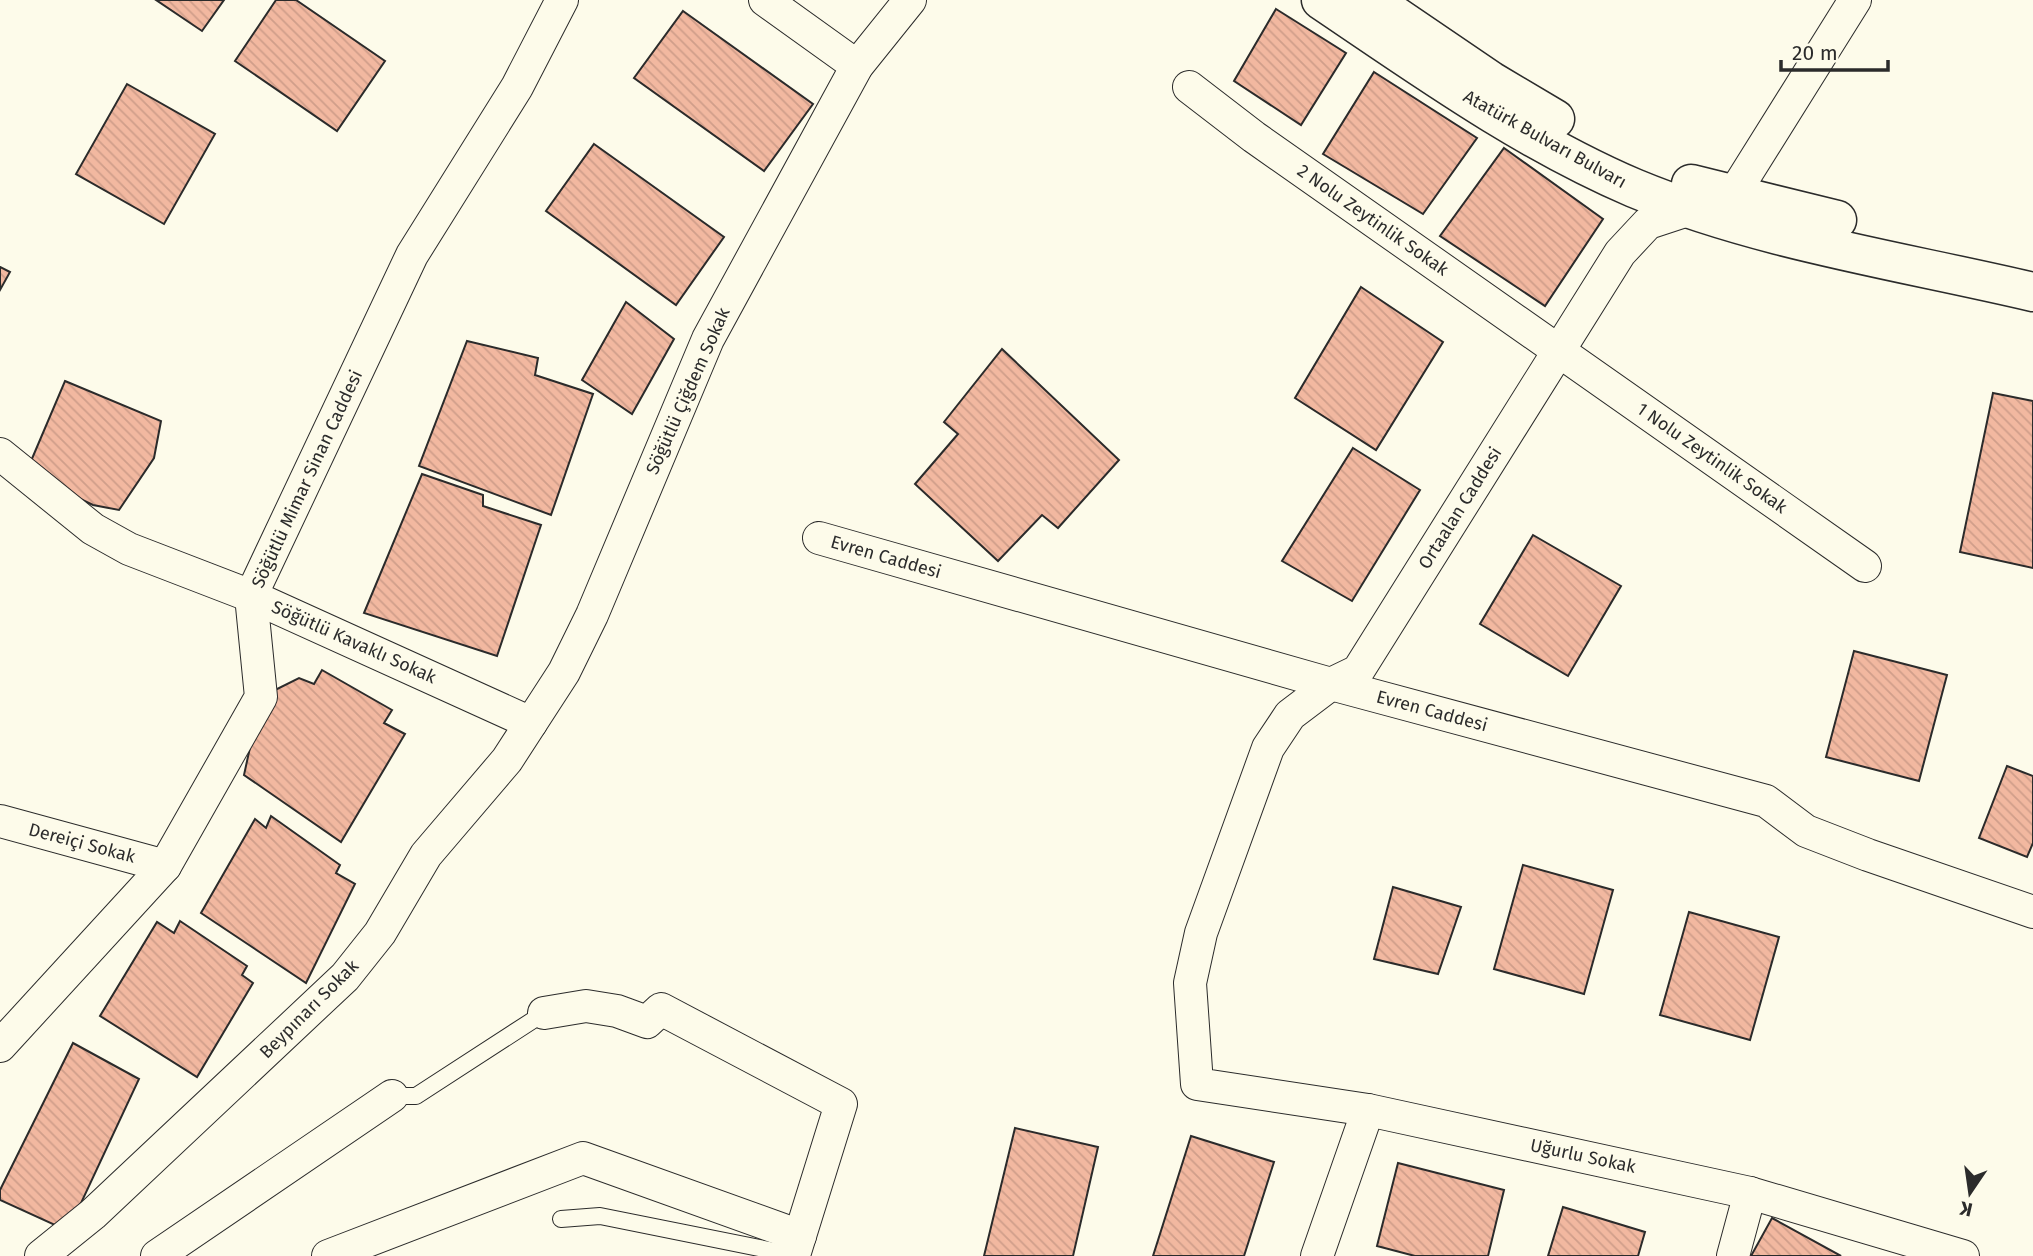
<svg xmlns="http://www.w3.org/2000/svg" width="2033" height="1256" font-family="'Fira Sans',sans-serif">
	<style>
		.building { fill: url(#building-back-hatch); stroke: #2b2b2b; stroke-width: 2 }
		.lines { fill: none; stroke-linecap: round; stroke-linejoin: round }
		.service-casing { stroke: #2b2b2b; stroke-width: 18 }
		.minor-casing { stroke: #2b2b2b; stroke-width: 34 }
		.tertiary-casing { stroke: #2b2b2b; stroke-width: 41 }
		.service { stroke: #fdfbea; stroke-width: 16 }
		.minor { stroke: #fdfbea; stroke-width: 32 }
		.tertiary { stroke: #fdfbea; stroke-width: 38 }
		.labels { text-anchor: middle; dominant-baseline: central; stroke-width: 5; stroke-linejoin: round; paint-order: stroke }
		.street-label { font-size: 18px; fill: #2b2b2b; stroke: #fdfbea }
	</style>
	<defs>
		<pattern id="building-back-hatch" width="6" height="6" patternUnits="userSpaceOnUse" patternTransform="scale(1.75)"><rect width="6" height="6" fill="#f2b8a0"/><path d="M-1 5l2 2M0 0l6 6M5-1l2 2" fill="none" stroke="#d09e8a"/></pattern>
	</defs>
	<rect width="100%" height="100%" fill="#fdfbea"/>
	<g class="building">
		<polygon points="156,0 224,0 202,31"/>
		<polygon points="276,0 296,0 385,61 337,131 235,61"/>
		<polygon points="1276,9 1346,53 1301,125 1234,81"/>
		<polygon points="683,11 813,104 764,171 634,78"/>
		<polygon points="1374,72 1477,138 1423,214 1323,154"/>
		<polygon points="127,84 215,134 164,224 76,174"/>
		<polygon points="594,144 724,237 676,305 546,211"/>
		<polygon points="1504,148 1603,219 1545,306 1440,236"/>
		<polygon points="0,267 10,272 0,290"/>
		<polygon points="1361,287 1443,342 1376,450 1295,398"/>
		<polygon points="626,302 674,339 632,414 582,380"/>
		<polygon points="467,341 538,358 535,375 593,394 551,515 419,466"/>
		<polygon points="1002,349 1119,460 1058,528 1042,515 998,561 915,484 958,434 944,422"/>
		<polygon points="65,381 161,421 154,458 119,510 93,505 32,476 31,461"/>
		<polygon points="1993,393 2033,401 2033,568 1960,552"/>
		<polygon points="1353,448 1420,490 1352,601 1282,561"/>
		<polygon points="422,474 483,495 483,506 541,525 497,656 364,613"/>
		<polygon points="1533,535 1621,586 1568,676 1480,624"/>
		<polygon points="1854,651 1947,675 1919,781 1826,757"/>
		<polygon points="322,670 392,710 384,723 405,734 341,842 244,775 261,697 299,678 314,684"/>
		<polygon points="2007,766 2033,776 2033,843 2027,857 1979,838"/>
		<polygon points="271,816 340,865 336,873 355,884 306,983 201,913 255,819 266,828"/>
		<polygon points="1523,865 1613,890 1584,994 1494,969"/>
		<polygon points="1393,887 1461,907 1438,974 1374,959"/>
		<polygon points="1689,912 1779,937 1750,1040 1660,1015"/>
		<polygon points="180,921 247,966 242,975 253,983 197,1077 100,1016 157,922 174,933"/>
		<polygon points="73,1043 139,1079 68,1231 0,1200 0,1190"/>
		<polygon points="1015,1128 1098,1147 1073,1256 984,1256"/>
		<polygon points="1191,1136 1274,1162 1244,1256 1153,1256"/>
		<polygon points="1398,1163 1504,1190 1488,1256 1415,1256 1377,1246"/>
		<polygon points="1563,1207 1645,1232 1638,1256 1548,1256"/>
		<polygon points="1772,1218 1841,1256 1751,1256"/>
	</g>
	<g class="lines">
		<defs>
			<g id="service">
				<polyline points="392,1096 416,1096 544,1013"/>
				<polyline points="561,1219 600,1216 794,1255"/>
			</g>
			<g id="minor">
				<polyline points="765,0 857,66"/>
				<polyline points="1855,0 1733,195 1648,223 1620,253 1358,671 1331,684 1290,715 1268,748 1201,933 1190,983 1197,1084 1368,1110 1750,1193 1963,1256"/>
				<polyline points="1189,87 1254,137 1865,566"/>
				<polyline points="0,454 93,529 129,549 251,596 531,723"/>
				<polyline points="819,538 1331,684 1766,801 1806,831 1868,855 2033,912"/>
				<polyline points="0,821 165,866"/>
				<polyline points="544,1013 586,1006 617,1011 647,1022 661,1009 841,1104 794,1255"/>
				<polyline points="0,1046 165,866 261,697 251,596 412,255 517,87 562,0"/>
				<polyline points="41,1256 93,1214 345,977 380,933 426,855 507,760 564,672 592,615 708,339 857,66 910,0"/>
				<polyline points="157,1256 392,1096"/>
				<polyline points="328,1256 583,1158 800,1236"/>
				<polyline points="1317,1256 1368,1110"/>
				<polyline points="1733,1256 1750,1193"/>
			</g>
			<g id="tertiary">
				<path d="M 1321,0 C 1422,68 1522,140 1634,188 C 1759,240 1901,261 2033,292"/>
				<polyline points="1372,0 1491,81 1555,119"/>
				<polyline points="1691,184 1837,220"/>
			</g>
		</defs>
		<use href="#service" class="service-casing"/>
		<use href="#minor" class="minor-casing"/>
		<use href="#tertiary" class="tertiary-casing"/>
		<use href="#service" class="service"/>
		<use href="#minor" class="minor"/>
		<use href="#tertiary" class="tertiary"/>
	</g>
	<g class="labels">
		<g class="street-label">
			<text transform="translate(1545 139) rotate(29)">Atatürk Bulvarı Bulvarı</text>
			<text transform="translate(1373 220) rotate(35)">2 Nolu Zeytinlik Sokak</text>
			<text transform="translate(688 391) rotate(-66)">Söğütlü Çiğdem Sokak</text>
			<text transform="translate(1712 458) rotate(35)">1 Nolu Zeytinlik Sokak</text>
			<text transform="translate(307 479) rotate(-65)">Söğütlü Mimar Sinan Caddesi</text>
			<text transform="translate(1460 508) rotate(-58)">Ortaalan Caddesi</text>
			<text transform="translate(886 557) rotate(16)">Evren Caddesi</text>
			<text transform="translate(354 642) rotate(24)">Söğütlü Kavaklı Sokak</text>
			<text transform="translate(1432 711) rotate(15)">Evren Caddesi</text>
			<text transform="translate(82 843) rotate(15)">Dereiçi Sokak</text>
			<text transform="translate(309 1009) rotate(-45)">Beypınarı Sokak</text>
			<text transform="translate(1583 1156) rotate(12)">Uğurlu Sokak</text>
		</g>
	</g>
	<g transform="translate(1970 1193) rotate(193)" stroke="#fdfbea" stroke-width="5" paint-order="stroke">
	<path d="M0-5L12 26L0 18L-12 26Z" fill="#2b2b2b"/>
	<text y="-10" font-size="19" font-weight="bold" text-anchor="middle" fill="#2b2b2b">K</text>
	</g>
	<path d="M1781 60v10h107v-10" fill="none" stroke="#2b2b2b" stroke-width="3.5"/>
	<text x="1792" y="60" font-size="21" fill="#2b2b2b" stroke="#fdfbea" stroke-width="5" paint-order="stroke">20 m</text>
</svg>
